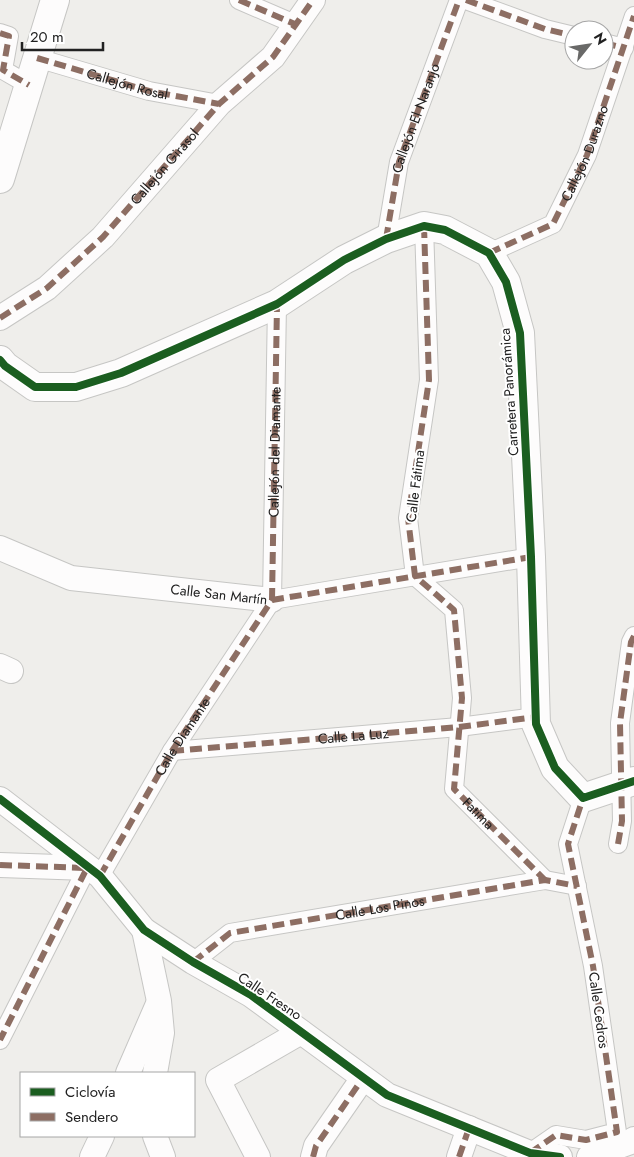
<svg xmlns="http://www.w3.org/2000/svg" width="634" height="1157" font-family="Jost,sans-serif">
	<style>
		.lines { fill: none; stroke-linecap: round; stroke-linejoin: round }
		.pedestrian-casing { stroke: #c6c6c4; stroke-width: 20 }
		.minor-casing { stroke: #c6c6c4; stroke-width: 26 }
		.tertiary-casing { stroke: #c6c6c4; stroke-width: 30 }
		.pedestrian { stroke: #fdfcfc; stroke-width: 18 }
		.minor { stroke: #fdfcfc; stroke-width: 24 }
		.tertiary { stroke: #fdfcfc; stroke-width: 28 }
		.quiet { stroke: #8d6e63; stroke-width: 6; stroke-dasharray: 12 6; stroke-linecap: butt }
		.cycleway-casing { stroke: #fff; stroke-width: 11 }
		.cycleway { stroke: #1b5e20; stroke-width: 8 }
		.labels { text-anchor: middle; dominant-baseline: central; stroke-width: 4; stroke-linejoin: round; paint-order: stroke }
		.street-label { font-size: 14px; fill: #212121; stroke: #fff }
	</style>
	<rect width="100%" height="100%" fill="#efeeeb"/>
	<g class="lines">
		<defs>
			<g id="pedestrian">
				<polyline points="239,0 297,25"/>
				<polyline points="466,0 545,29 574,36"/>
				<polyline points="0,33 9,36 3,70 29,85"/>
				<polyline points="604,43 624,48"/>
				<path id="s1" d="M 37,58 L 149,91 L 219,104"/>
				<polyline points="424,226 429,380 408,518 415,576 454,610 462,698 454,789 545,880"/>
				<path id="s2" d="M 386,239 L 399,162 L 459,0"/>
				<polyline points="489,253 553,224 587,155 634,16"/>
				<path id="s3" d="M 272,600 L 277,304"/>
				<polyline points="272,600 531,557"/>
				<polyline points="172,751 459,727 536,717"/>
				<polyline points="618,844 622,821 620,723 631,642 634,636"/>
				<polyline points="100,876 172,751 272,600"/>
				<polyline points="193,962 230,933 545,880 577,886"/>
				<polyline points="0,1040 87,868"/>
				<polyline points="530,1153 556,1135 586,1140 617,1132 593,966 568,844 583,798"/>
			</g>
			<g id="minor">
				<polyline points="0,318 47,288 103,237 219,104 273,57 313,0"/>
				<path id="s4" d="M 0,548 L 71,578 L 272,600"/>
				<polyline points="0,666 11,671"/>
				<polyline points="0,799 100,876 144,930 193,962 251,995 387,1095 530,1153 560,1157"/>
				<polyline points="0,865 87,868"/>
				<polyline points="144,930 159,1001 162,1033 155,1073"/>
				<polyline points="128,1073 158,1004"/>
				<polyline points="155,1136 163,1157"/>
				<polyline points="92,1157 102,1136"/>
				<polyline points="258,1157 218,1080 301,1032"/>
				<polyline points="313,1157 316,1146 363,1078"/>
				<polyline points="459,1157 469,1128"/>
				<polyline points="589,1157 628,1143 634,1139"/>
			</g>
			<g id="tertiary">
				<polyline points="0,179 55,0"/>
				<polyline points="0,360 5,366 35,387 76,387 121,373 277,304 344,260 386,239 424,226 445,230 489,253 506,282 520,333 531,557 536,724 555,768 583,798 634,781"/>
			</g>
		</defs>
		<use href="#pedestrian" class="pedestrian-casing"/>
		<use href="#minor" class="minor-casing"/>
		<use href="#tertiary" class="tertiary-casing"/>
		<use href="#pedestrian" class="pedestrian"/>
		<use href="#minor" class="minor"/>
		<use href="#tertiary" class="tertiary"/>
		<g class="quiet">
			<polyline points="239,0 297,25"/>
			<polyline points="466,0 545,29 574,36"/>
			<polyline points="0,33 9,36 3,70 29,85"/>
			<polyline points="604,43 624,48"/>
			<polyline points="37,58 149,91 219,104"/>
			<path id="s5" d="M 424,226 L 429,380 L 408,518 L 415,576 L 454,610 L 462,698 L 454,789 L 545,880"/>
			<polyline points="386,239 399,162 459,0"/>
			<path id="s6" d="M 489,253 L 553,224 L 587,155 L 634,16"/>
			<path id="s7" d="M 0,318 L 47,288 L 103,237 L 219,104 L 273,57 L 313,0"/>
			<polyline points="272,600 277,304"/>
			<polyline points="272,600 531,557"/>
			<path id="s8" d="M 172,751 L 459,727 L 536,717"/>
			<polyline points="618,844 622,821 620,723 631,642 634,636"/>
			<polyline points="0,865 87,868 0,1040"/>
			<path id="s9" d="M 100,876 L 172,751 L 272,600"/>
			<path id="s10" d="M 193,962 L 230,933 L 545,880 L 577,886"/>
			<polyline points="530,1153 556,1135 586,1140 617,1132 593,966 568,844 583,798"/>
			<polyline points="313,1157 316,1146 363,1078"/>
			<polyline points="459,1157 469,1128"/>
		</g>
		<defs>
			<g id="cycleway">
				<polyline points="0,360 5,366 35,387 76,387 121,373 277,304 344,260 386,239 424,226 445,230 489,253 506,282 520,333 531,557 536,724 555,768 583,798 634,781"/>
				<polyline points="0,799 100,876 144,930 193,962 251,995 387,1095 530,1153 560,1157"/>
			</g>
		</defs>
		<use href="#cycleway" class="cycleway-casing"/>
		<use href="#cycleway" class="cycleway"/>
	</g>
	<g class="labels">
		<g class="street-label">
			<text stroke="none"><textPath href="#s1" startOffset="94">Callejón Rosal</textPath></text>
			<text stroke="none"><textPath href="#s2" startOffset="125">Callejón El Naranjo</textPath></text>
			<text stroke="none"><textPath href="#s6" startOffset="148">Callejón Durazno</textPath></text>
			<text stroke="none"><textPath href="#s7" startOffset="225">Callejón Girasol</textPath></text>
			<text transform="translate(509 392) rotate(-94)">Carretera Panorámica</text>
			<text stroke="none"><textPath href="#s3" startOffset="148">Callejón del Diamante</textPath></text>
			<text transform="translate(415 486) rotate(-83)">Calle Fátima</text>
			<text stroke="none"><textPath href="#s4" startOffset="226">Calle San Martín</textPath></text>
			<text stroke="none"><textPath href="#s9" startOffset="162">Calle Diamante</textPath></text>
			<text stroke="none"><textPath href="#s8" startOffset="182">Calle La Luz</textPath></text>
			<text stroke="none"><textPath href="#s5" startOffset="618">Fatima</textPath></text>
			<text stroke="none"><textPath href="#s10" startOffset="199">Calle Los Pinos</textPath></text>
			<text transform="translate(270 996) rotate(34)">Calle Fresno</text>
			<text transform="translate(599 1010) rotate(82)">Calle Cedros</text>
		</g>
	</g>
	<rect x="20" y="1072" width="175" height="65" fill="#ffffff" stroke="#a6a6a6"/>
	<rect x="30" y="1088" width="25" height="8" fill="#1b5e20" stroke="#a6a6a6"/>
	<text x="65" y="1097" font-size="15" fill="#212121">Ciclovía</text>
	<rect x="30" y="1113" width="25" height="8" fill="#8d6e63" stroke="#a6a6a6"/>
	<text x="65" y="1122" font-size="15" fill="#212121">Sendero</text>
	<g transform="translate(589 45) rotate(60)"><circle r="24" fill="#ffffff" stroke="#a6a6a6"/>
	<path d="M0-4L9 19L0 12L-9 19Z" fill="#696968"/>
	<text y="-8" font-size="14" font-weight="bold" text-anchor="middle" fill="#212121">N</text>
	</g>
	<path d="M22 42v8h81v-8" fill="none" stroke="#212121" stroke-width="2.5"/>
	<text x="30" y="42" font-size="15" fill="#212121" stroke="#ffffff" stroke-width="4" paint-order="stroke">20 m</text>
</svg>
